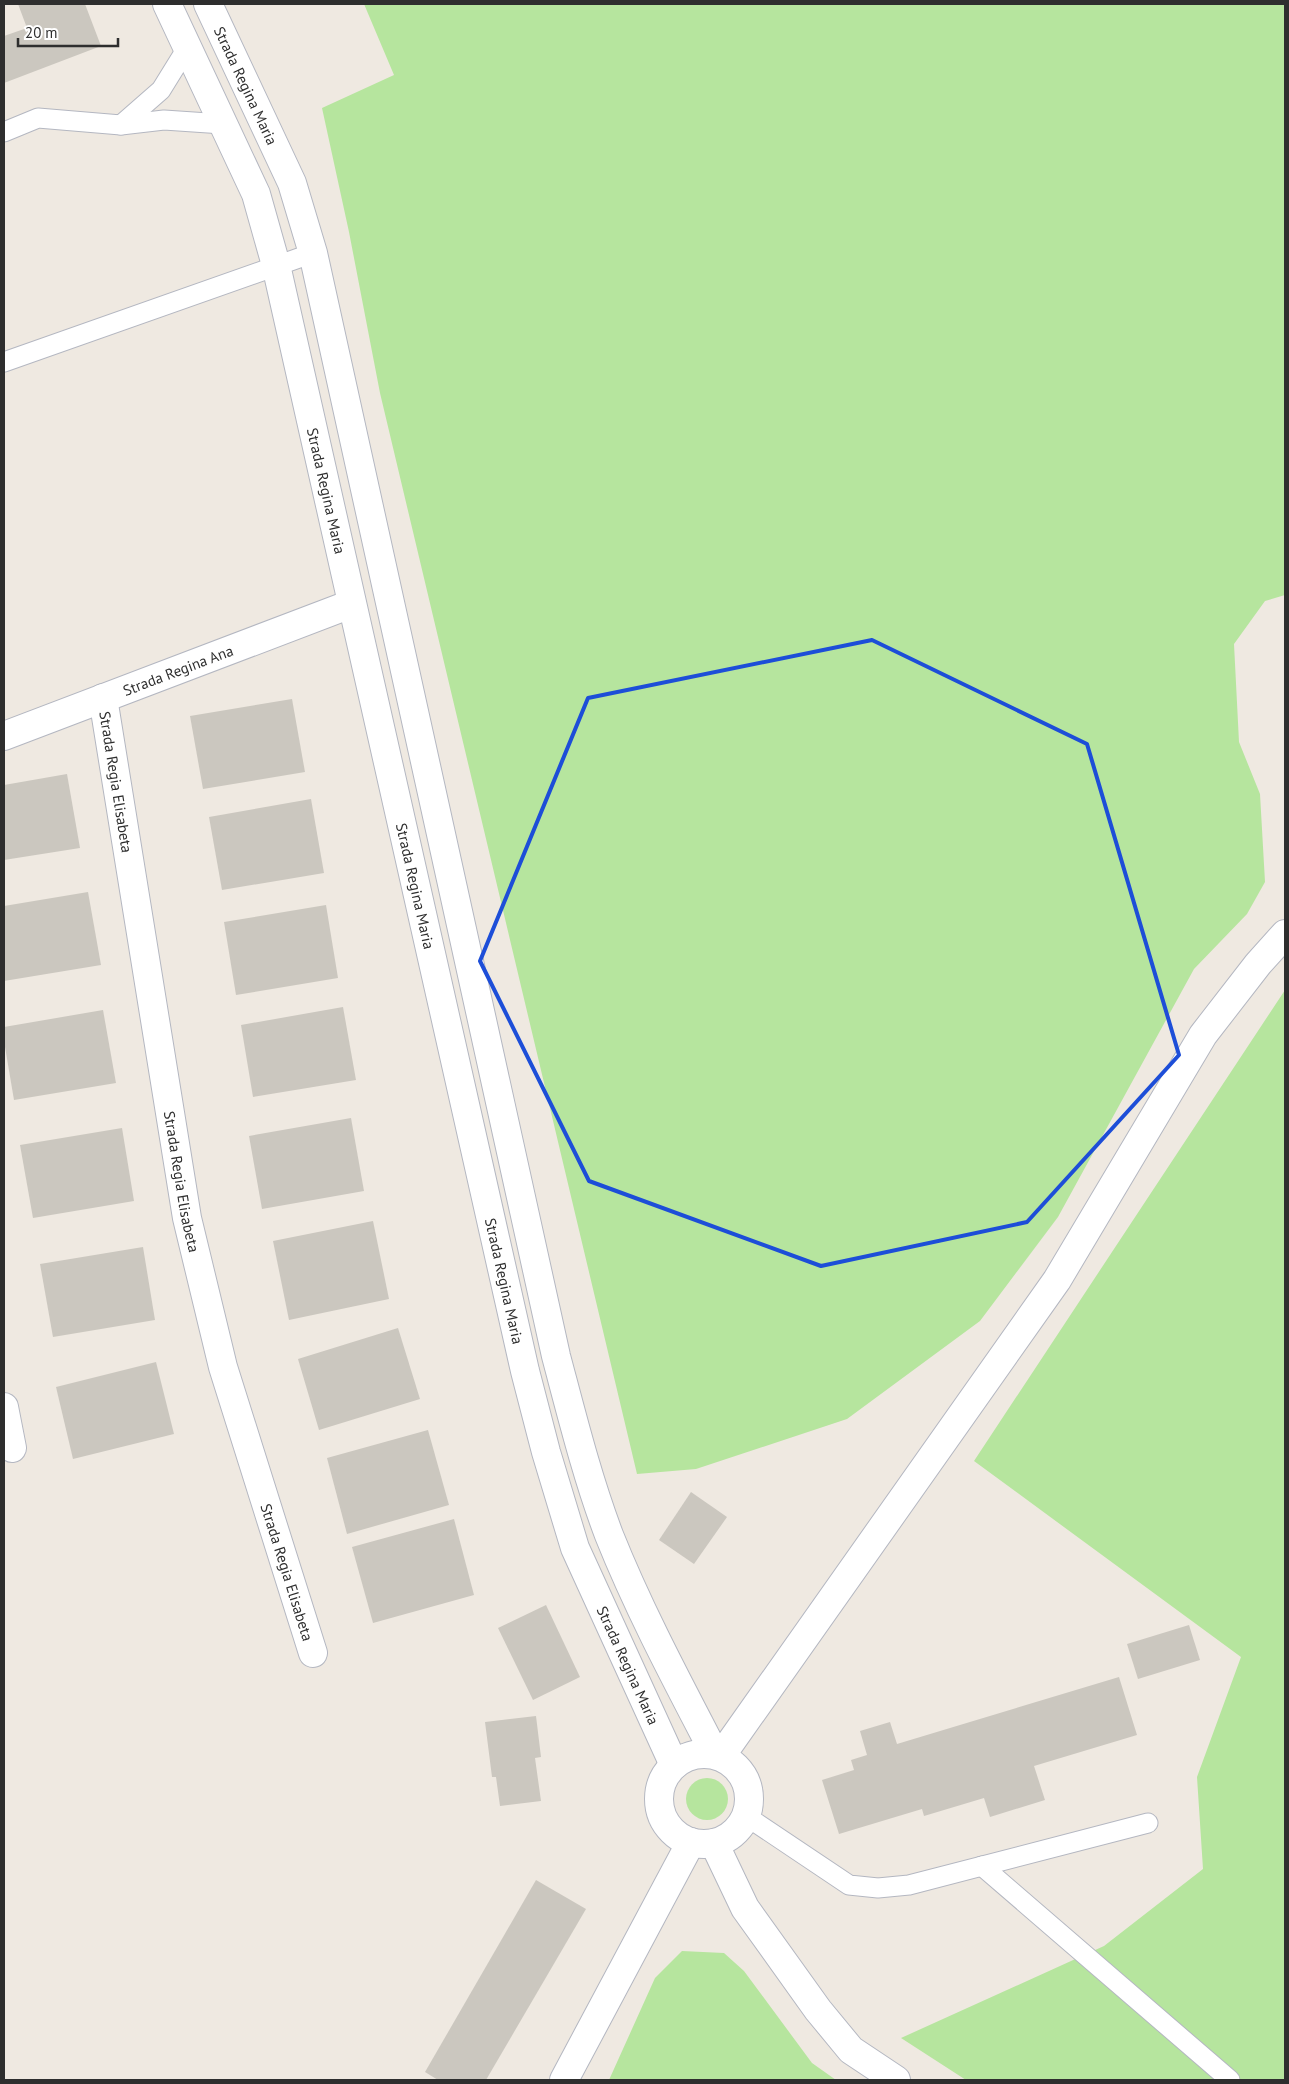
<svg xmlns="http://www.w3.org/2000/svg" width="1289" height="2084" font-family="'PT Sans',sans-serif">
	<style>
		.green { fill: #b6e59e }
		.building { fill: #cbc7bf }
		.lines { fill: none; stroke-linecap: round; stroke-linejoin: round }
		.service-casing { stroke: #b4b7c1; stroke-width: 21 }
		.minor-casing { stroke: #b4b7c1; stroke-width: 30 }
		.service { stroke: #fff; stroke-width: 19 }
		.minor { stroke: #fff; stroke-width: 28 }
		.marked { fill: none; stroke: #1d4ed8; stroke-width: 4; stroke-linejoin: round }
		.labels { text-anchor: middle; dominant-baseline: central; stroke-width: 4; stroke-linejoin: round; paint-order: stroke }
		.street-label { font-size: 15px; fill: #2e2e2e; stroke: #fff }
	</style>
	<rect width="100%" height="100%" fill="#efe9e1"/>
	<g class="green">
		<polygon points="364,4 1285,4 1285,595 1265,601 1234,644 1239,742 1260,794 1265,882 1247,914 1194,969 1058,1217 980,1321 847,1419 696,1469 637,1474 380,393 349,232 322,108 394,75"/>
		<polygon points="1285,990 1285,2080 966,2080 901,2038 1104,1946 1203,1869 1197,1777 1241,1657 974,1461"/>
		<circle cx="707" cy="1799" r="21"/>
		<polygon points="682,1951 724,1953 744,1971 812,2063 836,2080 609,2080 655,1978"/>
	</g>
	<g class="building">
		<polygon points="18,4 85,4 101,46 4,83 4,36 27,28"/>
		<polygon points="292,699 305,772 203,789 190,716"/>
		<polygon points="67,774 80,848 4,860 4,785"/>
		<polygon points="311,799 324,873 222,890 209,817"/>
		<polygon points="88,892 101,965 4,981 4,906"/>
		<polygon points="326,905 338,978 236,995 224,922"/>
		<polygon points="343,1007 356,1080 253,1097 241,1025"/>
		<polygon points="103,1010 116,1083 14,1100 4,1041 4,1027"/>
		<polygon points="351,1118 364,1191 262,1209 249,1136"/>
		<polygon points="122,1128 134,1201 33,1218 20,1145"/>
		<polygon points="373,1221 389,1299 289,1320 273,1241"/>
		<polygon points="143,1247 155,1320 53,1337 40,1264"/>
		<polygon points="398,1328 420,1399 319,1430 298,1359"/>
		<polygon points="156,1362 174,1434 73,1459 56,1387"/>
		<polygon points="428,1430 449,1505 347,1534 327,1458"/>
		<polygon points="691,1492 727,1517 694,1564 659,1540"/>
		<polygon points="454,1519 474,1595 373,1623 352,1547"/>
		<polygon points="546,1605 580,1677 533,1700 498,1628"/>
		<polygon points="1189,1625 1200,1660 1138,1679 1127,1644"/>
		<polygon points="1119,1677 1137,1735 1034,1766 1045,1800 990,1817 984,1798 924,1816 922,1809 839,1834 822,1780 854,1770 851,1760 867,1755 860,1731 890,1722 897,1744"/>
		<polygon points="536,1716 541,1757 535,1758 541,1801 500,1806 496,1777 492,1777 485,1722"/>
		<polygon points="536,1880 586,1909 486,2080 438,2080 425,2072"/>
	</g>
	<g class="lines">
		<defs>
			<g id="service">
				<polyline points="121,125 161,90 187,48"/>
				<polyline points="4,132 38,118 121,125 164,120 223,124"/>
				<polyline points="4,362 313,253"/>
				<polyline points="746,1816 849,1885 878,1888 909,1885 1148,1823"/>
				<polyline points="982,1866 1230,2080"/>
			</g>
			<g id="minor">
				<path id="s1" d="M 167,4 L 256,194 L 276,265 L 525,1371 L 546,1452 L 575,1548 L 674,1765"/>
				<path id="s2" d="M 208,4 L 292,183 L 313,253 L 556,1356 C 572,1416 587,1477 609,1535 C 639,1610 678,1683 715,1754"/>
				<path id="s3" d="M 103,698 L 187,1218 L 223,1367 L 313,1653"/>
				<path id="s4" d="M 4,736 L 351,604"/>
				<polyline points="4,1407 12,1448"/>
				<circle cx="704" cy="1799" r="45"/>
				<polyline points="721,1756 1057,1280 1203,1035 1258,964 1285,934"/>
				<polyline points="714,1843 745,1908 818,2010 851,2050 896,2080"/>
				<polyline points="564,2080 691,1842"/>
			</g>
		</defs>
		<use href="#service" class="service-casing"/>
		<use href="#minor" class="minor-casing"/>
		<use href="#service" class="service"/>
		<use href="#minor" class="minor"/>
	</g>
	<path class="marked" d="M 872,640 L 1087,744 L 1179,1055 L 1027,1222 L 821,1266 L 589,1181 L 480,961 L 588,698 Z"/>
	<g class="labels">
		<g class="street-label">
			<text stroke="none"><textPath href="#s2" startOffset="90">Strada Regina Maria</textPath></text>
			<text stroke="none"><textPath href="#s1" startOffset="515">Strada Regina Maria</textPath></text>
			<text stroke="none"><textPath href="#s4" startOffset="186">Strada Regina Ana</textPath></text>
			<text stroke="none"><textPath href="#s3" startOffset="85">Strada Regia Elisabeta</textPath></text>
			<text stroke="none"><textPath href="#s1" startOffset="920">Strada Regina Maria</textPath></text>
			<text stroke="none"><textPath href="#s3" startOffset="490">Strada Regia Elisabeta</textPath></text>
			<text stroke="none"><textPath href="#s1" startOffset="1325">Strada Regina Maria</textPath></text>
			<text stroke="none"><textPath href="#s3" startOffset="895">Strada Regia Elisabeta</textPath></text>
			<text stroke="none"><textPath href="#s1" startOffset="1730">Strada Regina Maria</textPath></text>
		</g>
	</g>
	<rect width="1289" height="2084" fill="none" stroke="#2e2e2e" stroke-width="10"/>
	<path d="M18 38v8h100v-8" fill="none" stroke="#2e2e2e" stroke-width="2.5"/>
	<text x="25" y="38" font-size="15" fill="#2e2e2e" stroke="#ffffff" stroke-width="4" paint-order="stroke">20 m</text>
</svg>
